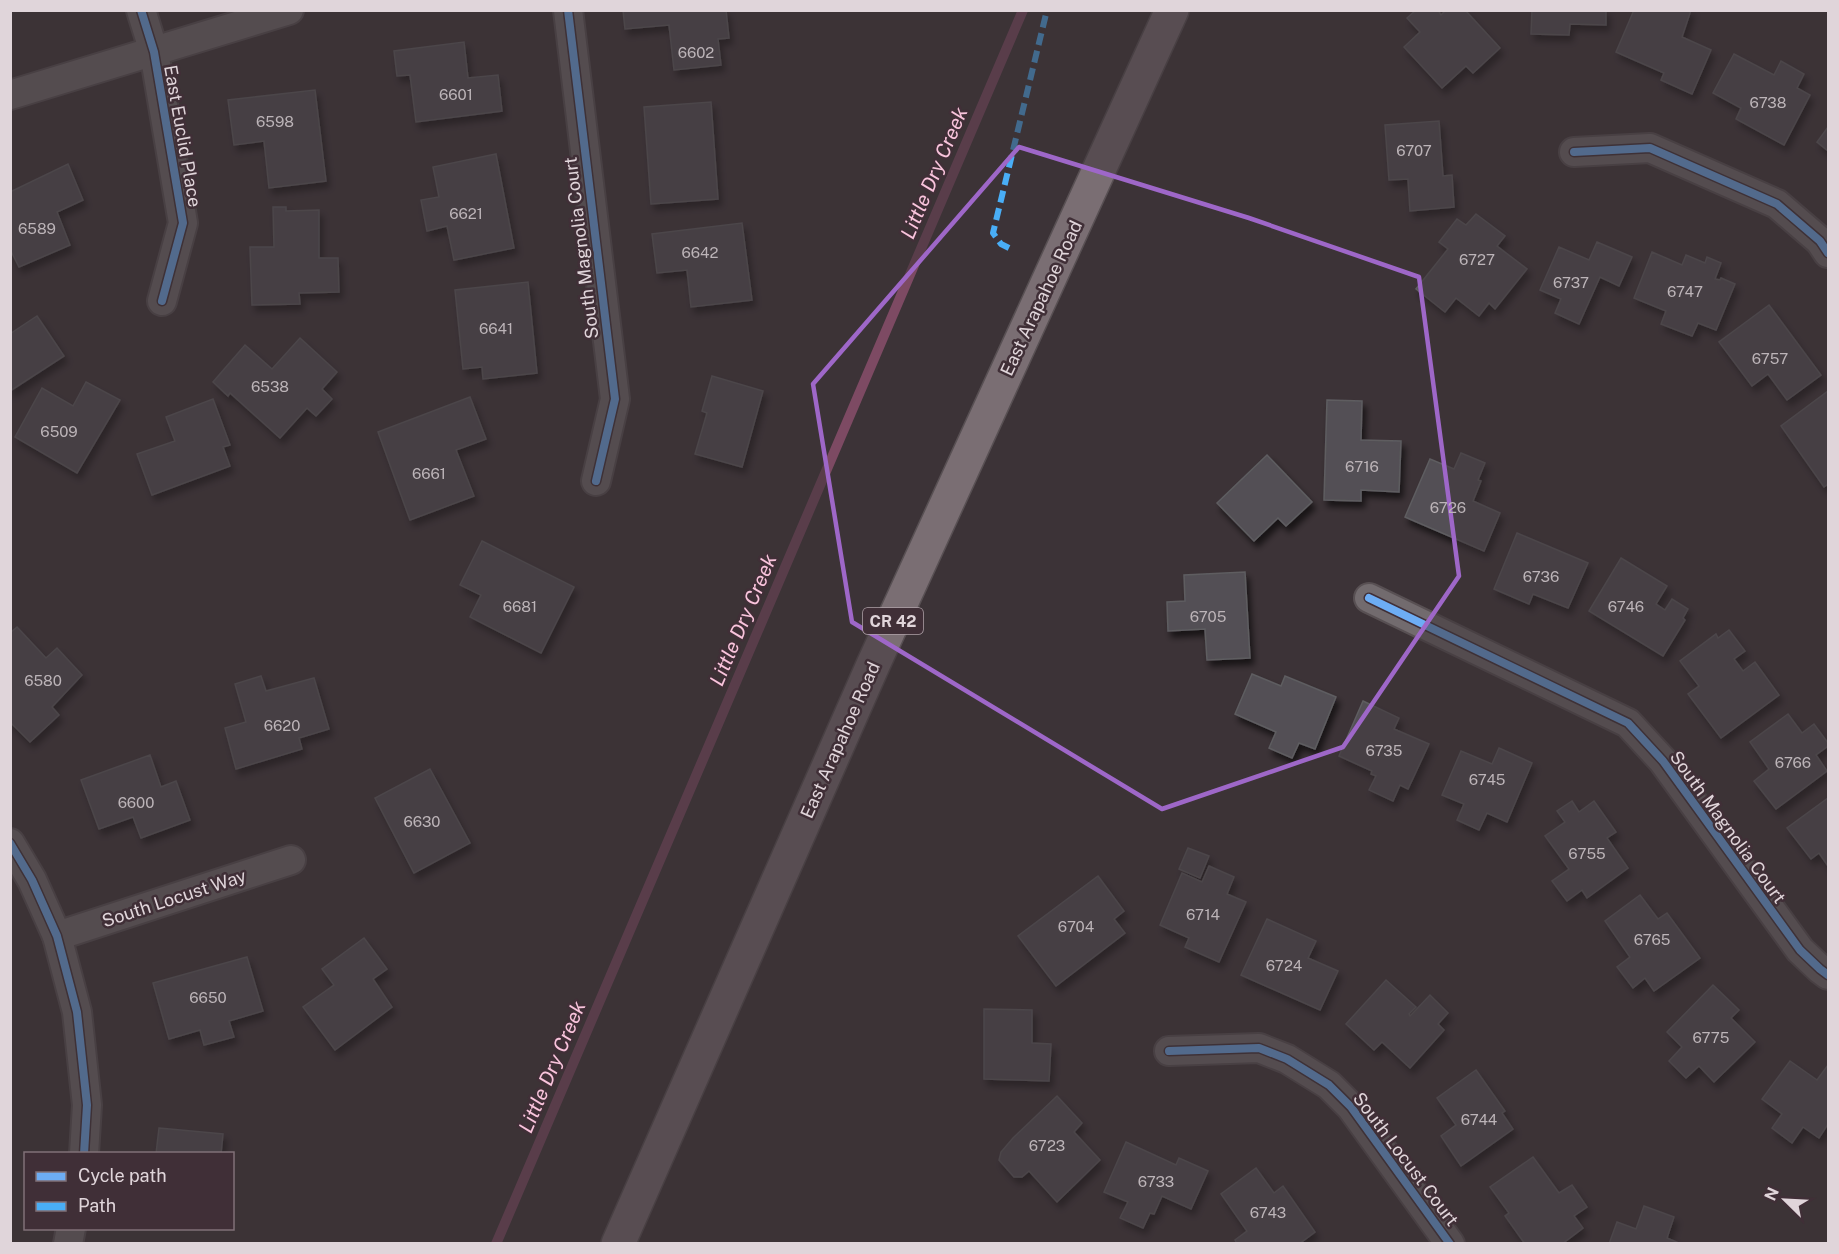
<svg xmlns="http://www.w3.org/2000/svg" width="1839" height="1254" font-family="'Public Sans',sans-serif">
	<style>
		.lines { fill: none; stroke-linecap: round; stroke-linejoin: round }
		.stream { stroke: #7d4a63; stroke-width: 10 }
		.building { fill: #525054; stroke: #5e5d61; stroke-width: 1.5; filter: url(#shadow) }
		.street-casing { stroke: #585053; stroke-width: 32 }
		.primary-casing { stroke: #585053; stroke-width: 36 }
		.street { stroke: #726b6e; stroke-width: 28 }
		.primary { stroke: #7a6e73; stroke-width: 33 }
		.quiet { stroke: #49aef6; stroke-width: 6; stroke-dasharray: 12 6; stroke-linecap: butt }
		.cycleway-casing { stroke: #402f37; stroke-width: 11 }
		.cycleway { stroke: #6dadf4; stroke-width: 8 }
		.marked { fill: none; stroke: #9e67c8; stroke-width: 4.5; stroke-linejoin: round }
		.labels { text-anchor: middle; dominant-baseline: central; stroke-width: 5; stroke-linejoin: round; paint-order: stroke }
		.number-label { font-size: 15px; fill: #bcb4b8 }
		.shield { fill: #402f37; stroke: #b0a3a9; stroke-width: 1.5 }
		.shield-label { font-size: 16px; font-weight: bold; fill: #e0d5da }
		.street-label { font-size: 18px; fill: #e0d5da; stroke: #402f37 }
		.water-label { font-size: 20px; font-style: italic; fill: #f9c4dc; stroke: #402f37 }
	</style>
	<defs>
		<filter id="shadow"><feDropShadow dx="3.5" dy="6" stdDeviation="3" flood-color="#0009"/></filter>
	</defs>
	<rect width="100%" height="100%" fill="#3c3337"/>
	<g class="lines">
		<polyline class="stream" points="496,1244 1023,10"/>
	</g>
	<g class="building">
		<polygon points="623,10 726,10 729,38 718,39 721,65 674,70 669,25 625,29"/>
		<polygon points="1416,10 1438,10 1441,15 1446,10 1465,10 1500,48 1473,73 1466,66 1442,88 1404,47 1420,32 1407,18"/>
		<polygon points="1532,10 1606,10 1606,25 1570,24 1569,35 1531,34"/>
		<polygon points="1634,10 1691,10 1682,37 1711,50 1692,94 1661,80 1664,73 1616,52"/>
		<polygon points="464,42 468,78 498,75 502,111 416,122 410,75 397,76 394,51"/>
		<polygon points="1734,54 1774,75 1781,61 1804,74 1797,88 1810,95 1784,145 1736,119 1741,108 1713,93"/>
		<polygon points="315,90 326,181 269,188 264,141 234,145 228,100"/>
		<polygon points="711,102 718,199 651,204 644,107"/>
		<polygon points="1439,121 1443,176 1452,175 1454,207 1410,211 1408,179 1389,180 1385,125"/>
		<polygon points="1828,127 1828,151 1817,142"/>
		<polygon points="496,154 514,248 454,260 447,226 427,231 421,200 439,197 433,167"/>
		<polygon points="68,164 83,200 57,212 70,245 19,267 10,249 10,192"/>
		<polygon points="273,207 286,207 286,211 319,210 319,258 338,258 339,292 299,293 300,304 252,305 250,247 274,247"/>
		<polygon points="1476,214 1505,236 1497,246 1527,269 1495,309 1489,303 1479,316 1456,298 1445,312 1416,289 1448,249 1439,242 1457,219 1466,225"/>
		<polygon points="742,223 752,300 691,307 687,270 657,273 652,234"/>
		<polygon points="1597,242 1632,257 1619,286 1600,277 1579,324 1555,313 1561,299 1540,290 1559,247 1589,260"/>
		<polygon points="1652,252 1682,265 1686,255 1705,263 1707,257 1721,263 1715,279 1720,280 1721,278 1735,284 1716,330 1698,323 1692,336 1661,324 1666,311 1634,298"/>
		<polygon points="528,282 537,373 483,379 482,367 463,369 455,290"/>
		<polygon points="1769,305 1821,375 1787,400 1768,374 1752,386 1719,342"/>
		<polygon points="37,316 64,356 10,391 10,334"/>
		<polygon points="300,338 337,372 322,389 332,399 316,416 307,408 280,438 230,393 228,396 213,382 245,345 272,369"/>
		<polygon points="712,376 763,391 742,467 695,454 707,413 702,411"/>
		<polygon points="86,382 120,400 77,473 15,437 42,388 73,406"/>
		<polygon points="1828,391 1828,484 1824,487 1781,426"/>
		<polygon points="470,397 486,439 456,450 474,496 410,520 378,432"/>
		<polygon points="213,399 230,445 223,447 230,466 152,495 137,454 175,441 166,417"/>
		<polygon points="1327,400 1362,401 1361,440 1401,441 1399,492 1361,490 1361,501 1324,500"/>
		<polygon points="1461,453 1485,463 1478,480 1481,481 1473,501 1500,513 1484,551 1405,517 1430,459 1454,469"/>
		<polygon points="1267,455 1312,502 1286,526 1278,518 1254,541 1217,503"/>
		<polygon points="1517,533 1588,563 1568,608 1533,594 1529,604 1494,589"/>
		<polygon points="482,541 574,587 541,653 470,617 481,595 460,585"/>
		<polygon points="1621,558 1667,586 1656,604 1665,610 1672,599 1688,609 1683,618 1685,620 1663,656 1589,611"/>
		<polygon points="1245,572 1250,658 1207,660 1205,629 1168,631 1167,602 1185,601 1184,575"/>
		<polygon points="17,627 46,658 57,648 82,675 52,707 59,715 30,742 10,722 10,633"/>
		<polygon points="1729,630 1745,651 1734,659 1743,671 1755,662 1779,695 1721,738 1688,694 1699,686 1680,661 1716,634 1718,638"/>
		<polygon points="1252,674 1281,686 1285,676 1336,697 1315,749 1299,743 1292,758 1269,748 1276,732 1235,714"/>
		<polygon points="261,676 266,691 314,678 329,729 299,738 302,749 236,769 225,728 246,722 235,684"/>
		<polygon points="1363,701 1399,718 1394,729 1429,744 1408,789 1400,785 1393,801 1369,790 1376,776 1371,774 1372,771 1339,756"/>
		<polygon points="1788,714 1802,733 1814,724 1828,743 1828,746 1816,755 1827,771 1776,809 1754,781 1769,769 1750,742"/>
		<polygon points="1499,748 1532,763 1507,822 1487,813 1479,830 1457,820 1464,804 1442,795 1461,751 1492,764"/>
		<polygon points="150,755 161,787 176,781 190,820 141,838 133,817 99,829 81,780"/>
		<polygon points="430,769 470,843 414,873 375,798"/>
		<polygon points="1828,798 1828,866 1819,853 1811,859 1787,828"/>
		<polygon points="1572,801 1579,812 1594,801 1616,832 1607,838 1628,868 1587,898 1582,890 1567,901 1552,881 1569,869 1545,836 1565,822 1557,811"/>
		<polygon points="1188,848 1209,856 1200,878 1179,869"/>
		<polygon points="1209,866 1234,877 1227,894 1246,902 1219,962 1185,947 1189,938 1160,925 1182,873 1202,882"/>
		<polygon points="1098,876 1124,911 1114,919 1125,933 1056,986 1018,936"/>
		<polygon points="1640,895 1658,919 1667,913 1700,958 1654,991 1645,978 1633,988 1617,967 1630,957 1605,921"/>
		<polygon points="1267,919 1316,941 1308,958 1338,971 1320,1010 1241,975"/>
		<polygon points="364,938 387,969 373,979 392,1007 335,1050 303,1007 334,985 322,969"/>
		<polygon points="247,957 263,1011 229,1021 234,1037 204,1045 200,1030 169,1039 153,983"/>
		<polygon points="1386,980 1416,1007 1409,1014 1410,1016 1430,995 1448,1013 1438,1024 1444,1030 1410,1068 1382,1042 1374,1050 1346,1024"/>
		<polygon points="1713,985 1739,1010 1731,1018 1755,1042 1714,1082 1699,1066 1686,1078 1669,1061 1682,1047 1667,1032"/>
		<polygon points="984,1009 1032,1010 1032,1043 1051,1044 1049,1081 984,1079"/>
		<polygon points="1790,1061 1817,1080 1828,1065 1828,1124 1819,1138 1803,1127 1792,1143 1772,1128 1782,1114 1762,1099"/>
		<polygon points="1476,1070 1505,1111 1502,1113 1513,1129 1461,1166 1441,1136 1456,1125 1437,1098"/>
		<polygon points="1057,1096 1082,1123 1074,1132 1100,1160 1057,1202 1029,1171 1022,1177 1014,1177 999,1160 1001,1152 1013,1138"/>
		<polygon points="159,1128 223,1134 221,1154 156,1154"/>
		<polygon points="1126,1142 1176,1165 1179,1158 1208,1171 1191,1209 1162,1196 1154,1214 1150,1213 1143,1228 1120,1218 1128,1202 1104,1192"/>
		<polygon points="1533,1157 1559,1193 1572,1185 1587,1207 1574,1216 1583,1228 1562,1244 1525,1244 1505,1216 1509,1213 1490,1187"/>
		<polygon points="1256,1168 1274,1193 1283,1186 1315,1232 1299,1244 1237,1244 1235,1240 1247,1231 1221,1194"/>
		<polygon points="1644,1206 1674,1217 1667,1238 1681,1244 1609,1244 1617,1222 1636,1229"/>
	</g>
	<g class="lines">
		<defs>
			<g id="street">
				<polyline points="141,10 154,52 183,223 162,301"/>
				<polyline points="568,10 615,399 596,481"/>
				<polyline points="10,95 289,10"/>
				<polyline points="1574,152 1650,148 1777,204 1820,241 1828,253"/>
				<polyline points="1369,598 1628,723 1663,761 1800,950 1820,969 1828,975"/>
				<polyline points="10,843 32,880 57,936 77,1012 87,1105 84,1154"/>
				<polyline points="57,936 291,860"/>
				<polyline points="1169,1051 1259,1048 1287,1059 1329,1085 1351,1107 1450,1244"/>
				<polyline points="68,1244 71,1228"/>
			</g>
			<polyline id="primary" points="618,1244 873,665 1172,10"/>
		</defs>
		<use href="#street" class="street-casing"/>
		<use href="#primary" class="primary-casing"/>
		<use href="#street" class="street"/>
		<use href="#primary" class="primary"/>
		<polyline class="quiet" points="1009,248 1001,244 993,233 1047,10"/>
		<defs>
			<g id="cycleway">
				<polyline points="141,10 154,52 183,223 162,301"/>
				<polyline points="568,10 615,399 596,481"/>
				<polyline points="1574,152 1650,148 1777,204 1820,241 1828,253"/>
				<polyline points="1369,598 1628,723 1663,761 1800,950 1820,969 1828,975"/>
				<polyline points="10,843 32,880 57,936 77,1012 87,1105 84,1154"/>
				<polyline points="1169,1051 1259,1048 1287,1059 1329,1085 1351,1107 1450,1244"/>
			</g>
		</defs>
		<use href="#cycleway" class="cycleway-casing"/>
		<use href="#cycleway" class="cycleway"/>
	</g>
	<path d="M0 0H1839V1254H0ZM 1019,147 L 1249,218 L 1419,277 L 1459,576 L 1343,747 L 1162,809 L 852,622 L 813,384 Z" fill="#3c3337" fill-opacity=".55" fill-rule="evenodd"/>
	<path class="marked" d="M 1019,147 L 1249,218 L 1419,277 L 1459,576 L 1343,747 L 1162,809 L 852,622 L 813,384 Z"/>
	<g class="labels">
		<g class="number-label">
			<text x="696" y="52">6602</text>
			<text x="456" y="94">6601</text>
			<text x="1768" y="102">6738</text>
			<text x="275" y="121">6598</text>
			<text x="1414" y="150">6707</text>
			<text x="466" y="213">6621</text>
			<text x="37" y="228">6589</text>
			<text x="700" y="252">6642</text>
			<text x="1477" y="259">6727</text>
			<text x="1571" y="282">6737</text>
			<text x="1685" y="291">6747</text>
			<text x="496" y="328">6641</text>
			<text x="1770" y="358">6757</text>
			<text x="270" y="386">6538</text>
			<text x="59" y="431">6509</text>
			<text x="1362" y="466">6716</text>
			<text x="429" y="473">6661</text>
			<text x="1448" y="507">6726</text>
			<text x="1541" y="576">6736</text>
			<text x="520" y="606">6681</text>
			<text x="1626" y="606">6746</text>
			<text x="1208" y="616">6705</text>
			<text x="43" y="680">6580</text>
			<text x="282" y="725">6620</text>
			<text x="1384" y="750">6735</text>
			<text x="1793" y="762">6766</text>
			<text x="1487" y="779">6745</text>
			<text x="136" y="802">6600</text>
			<text x="422" y="821">6630</text>
			<text x="1587" y="853">6755</text>
			<text x="1203" y="914">6714</text>
			<text x="1076" y="926">6704</text>
			<text x="1652" y="939">6765</text>
			<text x="1284" y="965">6724</text>
			<text x="208" y="997">6650</text>
			<text x="1711" y="1037">6775</text>
			<text x="1479" y="1119">6744</text>
			<text x="1047" y="1145">6723</text>
			<text x="1156" y="1181">6733</text>
			<text x="1268" y="1212">6743</text>
		</g>
		<rect class="shield" x="863" y="608" width="60" height="26" rx="4.5"/>
		<g class="shield-label">
			<text x="893" y="621">CR 42</text>
		</g>
		<g class="street-label">
			<text transform="translate(183 136) rotate(80)">East Euclid Place</text>
			<text transform="translate(581 248) rotate(-97)">South Magnolia Court</text>
			<text transform="translate(1041 298) rotate(-65)">East Arapahoe Road</text>
			<text transform="translate(840 740) rotate(-66)">East Arapahoe Road</text>
			<text transform="translate(1728 827) rotate(54)">South Magnolia Court</text>
			<text transform="translate(174 898) rotate(-18)">South Locust Way</text>
			<text transform="translate(1406 1159) rotate(53)">South Locust Court</text>
		</g>
		<g class="water-label">
			<text transform="translate(934 173) rotate(-67)">Little Dry Creek</text>
			<text transform="translate(743 620) rotate(-67)">Little Dry Creek</text>
			<text transform="translate(552 1067) rotate(-67)">Little Dry Creek</text>
		</g>
	</g>
	<rect width="1839" height="1254" fill="none" stroke="#e0d5da" stroke-width="24"/>
	<rect x="24" y="1152" width="210" height="78" fill="#402f37" stroke="#807178" stroke-width="1.5"/>
	<rect x="36" y="1172" width="30" height="9" fill="#6dadf4" stroke="#807178" stroke-width="1.5"/>
	<text x="78" y="1182" font-size="18" fill="#e0d5da">Cycle path</text>
	<rect x="36" y="1202" width="30" height="9" fill="#49aef6" stroke="#807178" stroke-width="1.5"/>
	<text x="78" y="1212" font-size="18" fill="#e0d5da">Path</text>
	<g transform="translate(1785 1200) rotate(294)" stroke="#402f37" stroke-width="4.5" paint-order="stroke">
	<path d="M0-4.5L10 22L0 15L-10 22Z" fill="#e0d5da"/>
	<text y="-9" font-size="16" font-weight="bold" text-anchor="middle" fill="#e0d5da">N</text>
	</g>
</svg>
